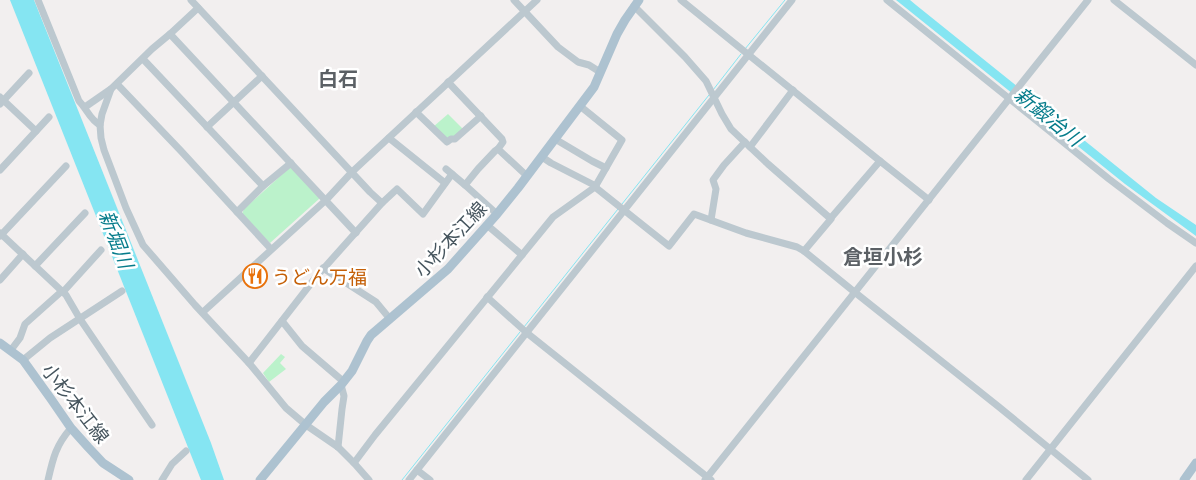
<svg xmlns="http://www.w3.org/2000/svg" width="1196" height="480" font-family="Commissioner,'Noto Sans JP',sans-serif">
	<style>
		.green { fill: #bbf2cb }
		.water { fill: #85e5f2 }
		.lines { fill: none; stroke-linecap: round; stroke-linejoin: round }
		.stream { stroke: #85e5f2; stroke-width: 1 }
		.minor { stroke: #bcc8cf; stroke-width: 7 }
		.major { stroke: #adc2d0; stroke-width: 9 }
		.labels { text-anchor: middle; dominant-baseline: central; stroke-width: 5; stroke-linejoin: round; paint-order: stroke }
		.street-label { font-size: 19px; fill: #46555e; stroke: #fff }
		.food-label { font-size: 19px; fill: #c56008; stroke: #fff; text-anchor: start }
		.neighbourhood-label { font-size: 20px; font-weight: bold; fill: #5b6065; stroke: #fff }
		.water-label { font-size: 20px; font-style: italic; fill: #067c8b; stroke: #fff }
	</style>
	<rect width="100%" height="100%" fill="#f2efef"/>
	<g class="green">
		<polygon points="448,114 463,129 455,138 447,140 433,127"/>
		<polygon points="292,167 319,197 319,199 270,243 242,214 244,209 289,168"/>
		<polygon points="281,354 285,357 280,363 286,369 269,382 263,373"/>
	</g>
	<g class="water">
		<polygon points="10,0 34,0 211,443 224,480 201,480"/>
		<polygon points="896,0 910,0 916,5 1156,198 1196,225 1196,236 1125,184"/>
	</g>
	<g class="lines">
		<g class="stream">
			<polyline points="745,49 785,0"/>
			<polyline points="713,90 741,54"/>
			<polyline points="622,204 709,95"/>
			<polyline points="524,327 618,209"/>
			<polyline points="402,480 520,332"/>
		</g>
		<g class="minor">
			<path d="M 38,0 L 79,101 C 87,109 90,120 100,125"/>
			<polyline points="191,0 370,192 382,203 316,277 249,363"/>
			<polyline points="514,0 558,47 578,62 589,65 600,72"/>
			<polyline points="681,0 880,161"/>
			<polyline points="887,0 1109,179 1167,223 1196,243"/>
			<polyline points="1114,0 1196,65"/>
			<polyline points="634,6 685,57 706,81 722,114 731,129 768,164 831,219 804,251"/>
			<polyline points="198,8 170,34 152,49 111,89 102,114 100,125 101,138 104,150 126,208 143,245 195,305 249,363 286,408 306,425 338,447 354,463 369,480"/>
			<polyline points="170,34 356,233"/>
			<polyline points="143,59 263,186"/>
			<polyline points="448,82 502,139 503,142 498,149 527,176"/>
			<polyline points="117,84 181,151 271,249"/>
			<polyline points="0,97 36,131"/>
			<polyline points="0,104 29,73"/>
			<polyline points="85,107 111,89"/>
			<polyline points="416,112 447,142 451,139 455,139 481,116"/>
			<polyline points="207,127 262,76"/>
			<polyline points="389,138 445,183"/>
			<polyline points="555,139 592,161 606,168"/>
			<polyline points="750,147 793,90"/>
			<polyline points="542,157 551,163 596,186"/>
			<polyline points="446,169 465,185"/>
			<polyline points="0,170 49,117"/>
			<polyline points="595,187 669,246 694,214 746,233 797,247 804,251 852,290 999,407 1088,480"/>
			<polyline points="382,203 397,189 423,214 452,174"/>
			<polyline points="237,212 263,186 291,163"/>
			<polyline points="497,214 465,185 478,169 495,151 498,149"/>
			<polyline points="830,219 880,161 929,200"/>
			<polyline points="711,220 716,189 713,180 724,165 745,142"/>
			<polyline points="487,225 522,255"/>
			<polyline points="0,233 66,295 80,319 152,425"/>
			<polyline points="0,236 66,166"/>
			<polyline points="35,266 85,213"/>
			<polyline points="323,268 376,302 390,319"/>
			<polyline points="0,280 23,254"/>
			<polyline points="63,292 101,250"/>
			<polyline points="487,297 527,333 711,480"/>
			<polyline points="203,312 326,200 352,172 537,0"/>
			<polyline points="282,321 302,346 344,382"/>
			<polyline points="11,350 20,338 25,324 62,291"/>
			<polyline points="23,360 50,338 122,291"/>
			<polyline points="338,447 342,409 344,396 341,385"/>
			<polyline points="354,463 375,435 553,217 595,187 622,140 580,106"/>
			<polyline points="417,470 430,480"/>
			<path d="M 48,480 C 53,458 56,445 71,428"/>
			<polyline points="162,480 172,464 186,451"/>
			<polyline points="409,480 792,0"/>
			<polyline points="705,480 1088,0"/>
			<polyline points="1026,480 1196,266"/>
		</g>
		<g class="major">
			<polyline points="0,343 23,360 51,399 71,428 88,447 103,463 129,480"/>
			<polyline points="260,480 324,402 341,385 352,371 367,341 371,335 448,269 497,214 518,188 594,87 617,34 625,20 639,0"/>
			<polyline points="1184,480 1196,463"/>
		</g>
	</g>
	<defs>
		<symbol id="restaurant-ring" viewBox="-11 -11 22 22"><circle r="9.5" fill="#fff" stroke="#e8710a" stroke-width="1.5"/><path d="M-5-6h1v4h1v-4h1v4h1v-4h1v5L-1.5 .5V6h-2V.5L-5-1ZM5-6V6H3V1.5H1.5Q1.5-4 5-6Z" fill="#e8710a"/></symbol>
	</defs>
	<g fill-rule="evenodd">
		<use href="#restaurant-ring" x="241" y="262" width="28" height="28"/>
	</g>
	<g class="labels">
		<g class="street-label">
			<text transform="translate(450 239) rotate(-47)">小杉本江線</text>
			<text transform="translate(76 403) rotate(52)">小杉本江線</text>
		</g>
		<g class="food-label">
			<text x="272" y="276">うどん万福</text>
		</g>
		<g class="neighbourhood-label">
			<text x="338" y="78">白石</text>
			<text x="883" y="256">倉垣小杉</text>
		</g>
		<g class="water-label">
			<text transform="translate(1049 116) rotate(39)">新鍛冶川</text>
			<text transform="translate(117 239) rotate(69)">新堀川</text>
		</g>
	</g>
</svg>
